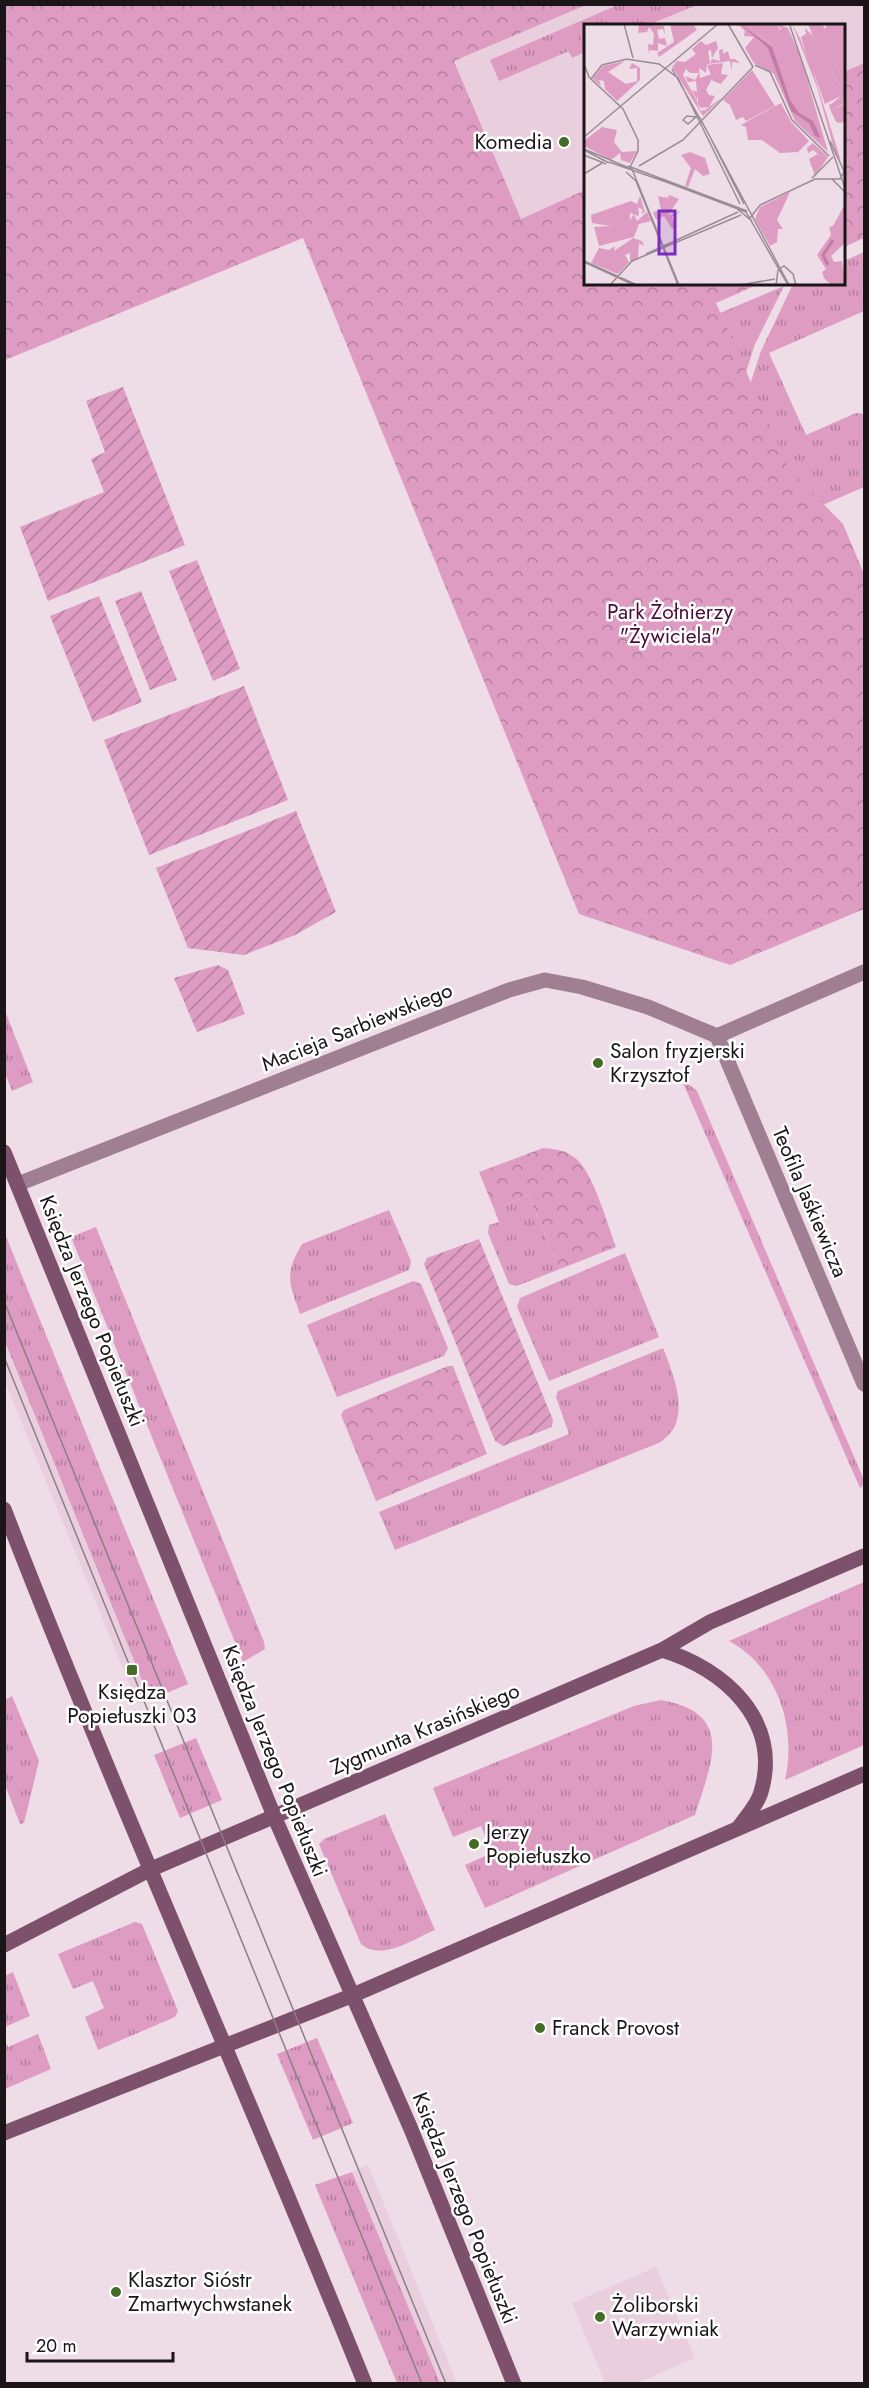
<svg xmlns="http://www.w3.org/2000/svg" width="869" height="2388" font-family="Jost,sans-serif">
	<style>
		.built { fill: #e9cfdd }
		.grass { fill: url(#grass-tufts) }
		.forest { fill: url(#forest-crowns) }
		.garden { fill: url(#garden-furrows) }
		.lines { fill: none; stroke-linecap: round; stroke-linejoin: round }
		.street { stroke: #9f7f91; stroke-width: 15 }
		.secondary { stroke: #7d516b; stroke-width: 15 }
		.tram { stroke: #8b7f85; stroke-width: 1.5 }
		.poi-dot { fill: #456c26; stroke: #fff; stroke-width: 2 }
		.labels { text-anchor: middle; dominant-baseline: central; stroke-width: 5; stroke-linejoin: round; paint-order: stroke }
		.poi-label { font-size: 21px; fill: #1b1518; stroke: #fff; text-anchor: start }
		.park-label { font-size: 21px; fill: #4b0b37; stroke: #fff }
		.street-label { font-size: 21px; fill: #1b1518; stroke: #fff }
		.inset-river { fill: none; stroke: #c17ba5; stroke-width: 3 }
		.inset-road { fill: none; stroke: #9a8c94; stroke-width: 1.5 }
		.view { fill: #7b2cbf; fill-opacity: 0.15; stroke: #7b2cbf; stroke-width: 3 }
		.inset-edge { fill: none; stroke: #1b1518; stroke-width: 3 }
	</style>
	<defs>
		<pattern id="grass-tufts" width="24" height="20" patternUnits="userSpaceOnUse" patternTransform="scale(1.5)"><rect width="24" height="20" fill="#de9cc3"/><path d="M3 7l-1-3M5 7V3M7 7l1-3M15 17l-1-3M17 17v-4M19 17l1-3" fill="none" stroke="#b37e9d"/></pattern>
		<pattern id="forest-crowns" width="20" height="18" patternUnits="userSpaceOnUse" patternTransform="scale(1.5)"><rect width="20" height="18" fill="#de9cc3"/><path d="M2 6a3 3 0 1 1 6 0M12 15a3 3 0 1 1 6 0" fill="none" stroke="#b37e9d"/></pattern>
		<pattern id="garden-furrows" width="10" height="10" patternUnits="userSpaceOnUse" patternTransform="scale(1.5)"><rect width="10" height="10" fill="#de9cc3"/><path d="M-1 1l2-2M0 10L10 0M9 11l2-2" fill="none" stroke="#b37e9d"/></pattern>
	</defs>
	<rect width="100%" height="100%" fill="#eedce6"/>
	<g class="built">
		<polygon points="586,5 864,5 864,63 844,72 844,26 586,26 585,190 521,219 454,60"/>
		<polygon points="4,1342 150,1700 138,1705 5,1382"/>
		<polygon points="368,2165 457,2383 440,2383 352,2172"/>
		<polygon points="656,2267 695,2358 637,2383 605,2383 572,2303"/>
	</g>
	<g class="grass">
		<polygon points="620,4 697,5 648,25 586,26 585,52 572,58 569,51 499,81 490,60"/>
		<polygon points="864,252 864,311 769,353 806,435 856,413 864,414 864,487 761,532 745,400 761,351 793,284 844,284 844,261"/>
		<polygon points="784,286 755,344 738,397 617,356"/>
		<polygon points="5,1011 33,1082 12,1091 5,1073"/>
		<polygon points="683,1083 687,1083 697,1091 864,1480 864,1485 860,1488"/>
		<polygon points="528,1195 560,1269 517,1286 509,1284 488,1233 489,1225 499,1222 494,1209"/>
		<path d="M 389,1210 L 411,1261 L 409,1270 L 300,1314 C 289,1282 284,1275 302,1244 Z"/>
		<polygon points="96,1227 264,1642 265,1649 243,1662 71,1237"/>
		<polygon points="5,1234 188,1684 150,1700 5,1342"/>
		<polygon points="625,1253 659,1337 549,1381 517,1307 520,1298"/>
		<polygon points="413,1281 421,1284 448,1348 444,1356 337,1397 307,1325"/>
		<path d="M 663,1348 C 672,1371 686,1403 674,1428 C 671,1433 665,1438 661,1442 L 395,1550 L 379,1512 L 569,1434 L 556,1397 L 558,1391 Z"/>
		<path d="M 864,1582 L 864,1745 L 785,1780 C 797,1728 778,1667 729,1641 Z"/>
		<polygon points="12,1696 39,1761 24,1823 20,1824 5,1785 5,1700"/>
		<path d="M 661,1700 C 736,1713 711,1764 695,1815 L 485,1908 L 465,1865 L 492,1853 L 481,1826 L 453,1837 L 433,1788 L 634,1706 Z"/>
		<polygon points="196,1738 222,1800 180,1818 154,1755"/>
		<path d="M 385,1814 L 435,1930 C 413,1939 381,1962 361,1944 L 319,1844 L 324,1839 Z"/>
		<polygon points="135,1922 142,1924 178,2011 175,2017 98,2050 85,2017 104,2008 93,1981 73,1989 58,1954"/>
		<polygon points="13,1972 30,2016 5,2027 5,1976"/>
		<polygon points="38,2034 51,2069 5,2089 5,2041 8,2047"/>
		<polygon points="317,2038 353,2123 313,2140 277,2054"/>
		<polygon points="352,2172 440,2383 397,2383 315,2185"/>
	</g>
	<g class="forest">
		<polygon points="5,4 586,5 454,61 521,219 585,190 586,284 759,284 716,303 789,469 843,524 864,574 864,909 730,965 579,914 303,238 5,360"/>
		<polygon points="864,63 864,238 844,247 844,72"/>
		<path d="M 543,1148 C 554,1149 565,1150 574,1157 C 593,1170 607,1224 616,1247 L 560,1269 L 528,1195 L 494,1209 L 479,1172 Z"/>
		<polygon points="448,1366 453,1366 487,1454 376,1501 341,1415 344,1410"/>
	</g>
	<g class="garden">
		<polygon points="123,387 185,545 48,601 20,527 104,492 91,459 105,452 86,401"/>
		<polygon points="197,560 240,669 213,681 169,571"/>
		<polygon points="141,591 177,680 150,690 115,601"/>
		<polygon points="99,596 142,702 93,722 50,616"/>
		<polygon points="244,686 288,800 149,855 104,740"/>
		<polygon points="296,811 336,912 295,935 244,955 188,948 156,868"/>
		<polygon points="218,965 228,970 245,1014 197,1032 174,978"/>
		<polygon points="479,1239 553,1420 552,1427 503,1446 495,1441 424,1264 427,1258"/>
	</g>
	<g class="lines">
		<g class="street">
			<polyline points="717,1036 864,1384"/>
			<polyline points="717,1036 864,972"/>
			<polyline points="18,1184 509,990 545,980 582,987 648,1007 717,1036"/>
		</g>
		<g class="secondary">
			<polyline points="4,1152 274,1816 411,2129 514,2384"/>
			<path d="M 4,1509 C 118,1804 247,2091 365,2384"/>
			<path d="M 662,1650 C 725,1669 782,1721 761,1792 C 758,1804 746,1817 739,1827"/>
			<polyline points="4,1945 149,1870 662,1650 710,1622 864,1556"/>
			<polyline points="4,2133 351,1996 864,1774"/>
		</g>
		<g class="tram">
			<polyline points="4,1301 446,2384"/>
			<polyline points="4,1357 422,2384"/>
		</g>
	</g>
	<g class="poi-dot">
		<circle cx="564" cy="142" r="6"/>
		<circle cx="598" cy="1063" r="6"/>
		<rect x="126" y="1664" width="12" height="12" rx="3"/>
		<circle cx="474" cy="1844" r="6"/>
		<circle cx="540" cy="2028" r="6"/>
		<circle cx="116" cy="2292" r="6"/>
		<circle cx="600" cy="2317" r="6"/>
	</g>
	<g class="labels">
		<g class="poi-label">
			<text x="552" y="142" text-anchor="end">Komedia</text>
			<text x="610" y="1051">Salon fryzjerski<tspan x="610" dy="24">Krzysztof</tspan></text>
			<text x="132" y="1692" text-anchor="middle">Księdza<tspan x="132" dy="24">Popiełuszki 03</tspan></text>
			<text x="486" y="1832">Jerzy<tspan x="486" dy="24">Popiełuszko</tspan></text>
			<text x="552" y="2028">Franck Provost</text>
			<text x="128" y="2280">Klasztor Sióstr<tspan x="128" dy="24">Zmartwychwstanek</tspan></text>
			<text x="612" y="2305">Żoliborski<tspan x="612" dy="24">Warzywniak</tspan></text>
		</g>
		<g class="park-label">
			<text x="670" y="612">Park Żołnierzy<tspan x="670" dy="24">"Żywiciela"</tspan></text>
		</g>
		<g class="street-label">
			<text transform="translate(357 1027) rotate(-22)">Macieja Sarbiewskiego</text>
			<text transform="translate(810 1202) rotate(67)">Teofila Jaśkiewicza</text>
			<text transform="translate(92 1311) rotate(68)">Księdza Jerzego Popiełuszki</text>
			<text transform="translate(425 1729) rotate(-23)">Zygmunta Krasińskiego</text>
			<text transform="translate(275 1761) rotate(68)">Księdza Jerzego Popiełuszki</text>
			<text transform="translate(465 2208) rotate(68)">Księdza Jerzego Popiełuszki</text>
		</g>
	</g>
	<g transform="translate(584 24)">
		<rect width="261" height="261" fill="#eedce6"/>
		<path d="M 55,0 L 80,2 L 81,11 L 79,5 L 73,6 L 75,15 L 81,14 L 83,22 L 74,19 L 74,27 L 66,26 L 65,30 L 64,20 L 69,21 L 70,10 L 65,3 L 63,8 L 54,9 ZM 208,0 L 216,14 L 223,34 L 217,13 L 222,10 L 221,4 L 230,13 L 232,26 L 254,41 L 248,47 L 252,56 L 246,62 L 253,62 L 249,66 L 255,66 L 257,72 L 241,80 L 228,44 L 257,137 L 252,132 L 233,63 ZM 117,17 L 122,21 L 132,17 L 134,24 L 128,34 L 127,26 L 124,27 L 126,39 L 128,35 L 136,37 L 135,26 L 139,25 L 139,30 L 144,27 L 146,35 L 151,35 L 156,39 L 148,38 L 148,47 L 146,37 L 123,40 L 122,49 L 115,44 L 116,54 L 131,49 L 135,53 L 129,53 L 122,66 L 125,71 L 131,72 L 125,83 L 117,84 L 113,79 L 117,87 L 123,85 L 118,88 L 139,73 L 119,92 L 88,43 L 93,37 L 101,38 L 112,30 L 108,25 ZM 102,45 L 106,49 L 115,49 L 111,56 L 101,52 L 104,58 L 112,57 L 113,68 L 108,66 L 113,76 L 114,70 L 114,79 L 99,51 ZM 41,37 L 24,48 L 42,60 L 53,57 L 53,44 L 45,45 L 48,39 L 56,44 L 56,56 L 33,77 L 21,65 L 20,57 L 15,56 L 17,62 L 9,55 L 9,54 L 19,42 ZM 259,75 L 259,80 L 247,86 L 261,80 L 261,97 L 256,99 L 252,98 L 246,85 L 245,81 ZM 229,119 L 244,133 L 231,152 L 225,135 L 234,130 L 229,126 L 224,129 L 223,124 ZM 56,172 L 61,188 L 57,190 L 59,186 L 54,183 L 55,192 L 46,189 L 46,198 L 37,200 L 35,196 L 26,202 L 8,199 L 7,191 L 47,177 L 53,180 ZM 49,214 L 58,217 L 60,222 L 55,219 L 54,234 L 46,237 L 46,229 L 41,231 L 45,238 L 34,250 L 7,239 L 15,224 L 25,226 L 31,222 L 30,227 Z" fill="#de9cc3" fill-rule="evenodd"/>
		<path d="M 86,0 L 109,0 L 113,6 L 75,33 L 73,29 L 90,18 ZM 154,0 L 162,0 L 188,21 L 197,5 L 193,0 L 204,4 L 217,34 L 244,128 L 211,97 L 190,50 L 170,39 L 183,26 L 170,13 L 160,12 L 161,7 ZM 224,0 L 238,0 L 241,5 L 243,0 L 259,0 L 261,4 L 261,79 L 259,75 L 245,82 L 257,72 L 255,66 L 249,66 L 253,62 L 246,62 L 252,56 L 248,46 L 253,41 L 233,28 L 230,21 L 223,24 L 218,14 L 230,15 ZM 139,39 L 137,50 L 144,51 L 137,60 L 129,57 L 123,41 ZM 18,103 L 33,106 L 30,118 L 38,128 L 53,127 L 46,139 L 37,136 L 36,129 L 27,136 L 0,122 L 1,116 ZM 106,128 L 121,134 L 126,150 L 119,152 L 111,145 L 104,163 L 101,162 L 107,144 L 97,131 ZM 206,168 L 193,196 L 199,205 L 194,205 L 193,218 L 186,222 L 171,195 L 176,183 ZM 85,171 L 95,175 L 84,191 L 97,187 L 88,193 L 93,203 L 88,205 L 80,192 L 72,196 L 69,188 L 77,186 L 74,172 L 84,174 ZM 261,180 L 261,219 L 247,232 L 250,238 L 258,237 L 261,261 L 247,261 L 240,254 L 238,248 L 242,245 L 233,231 L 247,211 L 245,203 L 249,202 ZM 63,188 L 67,197 L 55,200 L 50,213 L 15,222 L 10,203 L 27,202 L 35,195 L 37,200 L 45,198 L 50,190 L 53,197 Z" fill="#de9cc3"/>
		<path d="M 162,0 L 193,0 L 198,10 L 188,21 ZM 170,13 L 184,26 L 170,39 L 161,24 ZM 197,79 L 207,98 L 225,117 L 214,128 L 196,129 L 178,116 L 164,116 L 162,103 L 157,101 Z" fill="#de9cc3"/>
		<path d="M 168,46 L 191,82 L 162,97 L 159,93 L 152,96 L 146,81 L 139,76 Z" fill="#de9cc3"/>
		<path d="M 156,0 L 188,23 L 206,76 L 215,89 L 229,97 L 237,114 L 231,112 L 225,99 L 207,87 L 184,24 Z" fill="#c17ba5"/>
		<path class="inset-river" d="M 244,241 L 239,231 L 249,216"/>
		<path class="inset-road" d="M 40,0 L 49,34M 144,0 L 169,43M 206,2 L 261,164M 42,35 L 75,40 L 94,54 L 156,180M 0,40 L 5,53 L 39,85 L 54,116 L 54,127 L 45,145M 171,41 L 186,48 L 208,96 L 245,132M 88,45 L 124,109M 7,55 L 18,41 L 43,35M 112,93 L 104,100 L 99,96 L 103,92 L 113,93 L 116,94 L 205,261M 0,113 L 134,0M 127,115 L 160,180M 246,117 L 261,149M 0,125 L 48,145 L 95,261M 0,126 L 25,139M 0,131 L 22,140M 25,138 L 88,160M 44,142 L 163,187M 55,142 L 99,116 L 169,43M 42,148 L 52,157 L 94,261M 0,150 L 18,139M 228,154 L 249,133M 248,155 L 261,168M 85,159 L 162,188 L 204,261M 152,184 L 168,197M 166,194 L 176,181 L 231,155 L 256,155 L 260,148M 62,230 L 154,188M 0,237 L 53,261M 0,238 L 50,261M 26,261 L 48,237 L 157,191M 156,261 L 191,255M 192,261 L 194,246 L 200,242 L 209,250 L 212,261"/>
		<path class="view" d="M 75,187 L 91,187 L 91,230 L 75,230 Z"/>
		<rect width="261" height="261" class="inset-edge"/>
	</g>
	<rect width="869" height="2388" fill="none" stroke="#1b1518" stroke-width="12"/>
	<path d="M27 2352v9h146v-9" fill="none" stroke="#1b1518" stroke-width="3"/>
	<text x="36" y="2352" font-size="18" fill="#1b1518" stroke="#ffffff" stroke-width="4.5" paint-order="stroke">20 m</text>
</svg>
